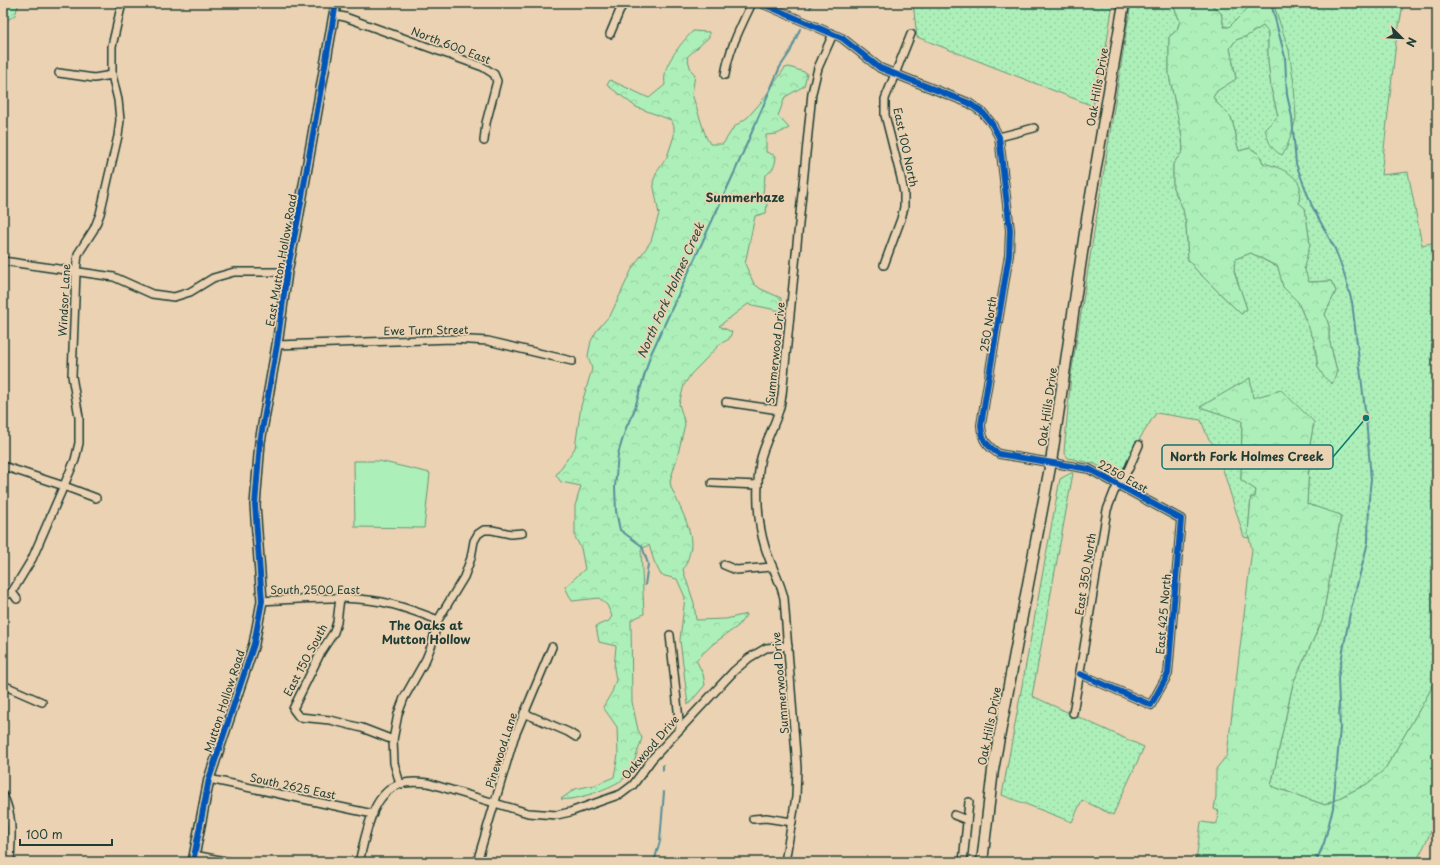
<svg xmlns="http://www.w3.org/2000/svg" width="1440" height="865" font-family="'Playpen Sans',sans-serif">
	<style>
		.grass { fill: url(#grass-dots); stroke: #669676 }
		.forest { fill: url(#forest-crowns); stroke: #669676 }
		.park { fill: #adefb9; stroke: #669676 }
		.lines { fill: none; stroke-linecap: round; stroke-linejoin: round }
		.stream { stroke: #578f99; stroke-width: 2 }
		.minor-casing { stroke: #1f3d34; stroke-width: 10 }
		.tertiary-casing { stroke: #1f3d34; stroke-width: 12 }
		.secondary-casing { stroke: #1f3d34; stroke-width: 13 }
		.minor { stroke: #ead2b2; stroke-width: 7 }
		.tertiary { stroke: #ead2b2; stroke-width: 9 }
		.secondary { stroke: #ead2b2; stroke-width: 10 }
		.cycleway-casing { stroke: #ead2b2; stroke-width: 8 }
		.cycleway { stroke: #0057b8; stroke-width: 6 }
		.labels { text-anchor: middle; dominant-baseline: central; stroke-width: 3.5; stroke-linejoin: round; paint-order: stroke }
		.street-label { font-size: 11px; fill: #1f3d34; stroke: #ead2b2 }
		.neighbourhood-label { font-size: 12px; font-weight: bold; fill: #1f3d34; stroke: #ead2b2 }
		.water-label { font-size: 12px; font-style: italic; fill: #284b45; stroke: #ead2b2 }
		.leader { fill: none; stroke: #0f766e; stroke-width: 1.5 }
		.callout-dot { fill: #0f766e; stroke: #ead2b2; stroke-width: 1.5 }
		.callout { fill: #ead2b2; stroke: #0f766e; stroke-width: 1.5 }
		.callout-label { font-size: 12px; text-anchor: middle; font-weight: bold; fill: #1f3d34 }
	</style>
	<defs>
		<pattern id="grass-dots" width="8" height="8" patternUnits="userSpaceOnUse"><rect width="8" height="8" fill="#adefb9"/><path d="M2 2h.1M6 6h.1" fill="none" stroke="#94cea0" stroke-width="1.8" stroke-linecap="round"/></pattern>
		<pattern id="forest-crowns" width="20" height="18" patternUnits="userSpaceOnUse"><rect width="20" height="18" fill="#adefb9"/><path d="M2 6a3 3 0 1 1 6 0M12 15a3 3 0 1 1 6 0" fill="none" stroke="#94cea0"/></pattern>
	</defs>
	<rect width="100%" height="100%" fill="#ead2b2"/>
	<filter id="ink" filterUnits="userSpaceOnUse"><feTurbulence type="fractalNoise" baseFrequency=".025" numOctaves="2"/><feDisplacementMap in="SourceGraphic" scale="8" xChannelSelector="R" yChannelSelector="G"/><feConvolveMatrix kernelMatrix="1 2 1 2 8 2 1 2 1" color-interpolation-filters="sRGB"/></filter>
	<g filter="url(#ink)">
		<g class="grass">
			<polygon points="913,3 1113,3 1104,60 1102,60 1093,106 917,37"/>
			<polygon points="1131,3 1172,3 1180,21 1177,30 1169,37 1169,75 1182,137 1183,151 1173,164 1173,188 1183,209 1186,225 1188,260 1198,272 1241,314 1247,309 1234,271 1234,259 1251,253 1279,268 1283,287 1298,302 1314,340 1318,367 1337,371 1329,339 1329,326 1325,314 1336,291 1331,281 1309,282 1303,267 1310,244 1305,209 1299,204 1300,186 1276,167 1263,163 1259,154 1250,148 1239,151 1236,141 1236,135 1231,117 1217,103 1213,97 1217,91 1236,78 1230,48 1236,40 1247,36 1263,26 1268,31 1268,60 1271,88 1278,116 1282,155 1282,31 1273,3 1390,3 1403,5 1396,42 1381,175 1408,172 1422,245 1437,242 1437,675 1429,693 1385,769 1367,784 1325,805 1271,786 1293,683 1322,621 1341,516 1307,504 1310,444 1314,422 1253,399 1250,379 1200,407 1242,420 1241,480 1256,490 1255,497 1251,497 1248,533 1249,538 1244,537 1216,447 1208,438 1201,420 1156,413 1137,443 1131,457 1120,474 1114,475 1095,464 1068,458 1064,452 1071,375"/>
			<polygon points="1209,3 1253,3 1229,27 1224,27 1221,13"/>
			<polygon points="1071,473 1073,473 1032,696 1144,747 1113,815 1082,800 1072,822 1002,795 1060,479"/>
		</g>
		<g class="forest">
			<polygon points="3,3 19,3 15,15 3,23"/>
			<path d="M 1172,3 L 1209,3 L 1221,13 L 1224,27 L 1229,27 L 1253,3 L 1273,3 L 1289,50 L 1294,85 L 1296,119 L 1287,147 L 1282,155 C 1271,150 1268,141 1265,129 L 1278,116 L 1271,88 L 1268,60 L 1268,32 L 1263,26 L 1247,36 L 1236,40 L 1230,48 L 1236,79 L 1217,91 L 1213,97 L 1217,103 L 1231,117 L 1236,135 L 1236,141 L 1239,151 L 1250,148 L 1259,154 L 1263,163 C 1275,166 1297,173 1300,187 C 1300,192 1299,198 1299,203 L 1305,208 L 1310,244 L 1304,267 L 1309,282 L 1331,281 L 1336,291 L 1325,314 L 1329,326 L 1329,339 L 1337,371 L 1332,384 L 1324,377 L 1318,367 L 1314,340 L 1298,302 L 1283,287 L 1278,267 L 1251,253 L 1235,259 L 1234,271 L 1247,309 L 1241,314 L 1198,272 L 1188,260 L 1186,225 L 1183,209 L 1173,188 L 1173,164 L 1183,151 L 1182,137 L 1169,75 L 1169,37 L 1177,30 L 1180,21 Z"/>
			<path d="M 693,31 L 709,32 L 709,37 L 687,57 L 691,70 L 695,75 L 692,94 L 706,137 L 710,144 L 723,144 L 734,127 L 748,117 L 762,101 L 785,68 L 789,67 L 807,73 L 804,86 L 785,97 L 778,116 L 789,128 L 777,134 L 766,135 L 766,152 L 776,156 C 775,168 773,169 765,176 L 763,193 L 767,204 L 766,213 L 755,216 L 745,264 L 754,284 L 761,289 L 781,298 L 781,311 L 748,304 L 719,326 L 732,332 L 729,339 L 720,344 L 702,363 L 691,374 L 684,385 L 679,404 L 685,424 L 677,458 L 670,481 L 671,487 C 678,504 691,526 691,543 C 691,553 687,562 683,570 L 694,603 L 696,620 L 726,619 L 747,614 L 738,626 L 713,644 L 696,660 L 703,674 L 705,685 L 688,705 L 680,640 L 685,597 L 677,579 L 661,575 L 654,561 L 649,545 L 641,549 L 644,614 L 631,620 L 632,702 L 638,730 L 642,738 C 639,748 632,771 625,778 C 613,787 575,802 561,799 L 575,789 L 595,785 L 614,777 L 618,755 L 617,727 L 603,707 L 612,692 L 616,680 L 614,668 L 616,646 L 599,642 L 596,626 L 609,621 L 612,616 L 607,605 L 599,598 L 572,601 L 565,587 L 585,569 L 581,548 L 575,537 L 575,506 L 581,486 L 561,482 L 556,475 L 575,448 L 581,406 L 592,369 L 588,356 L 591,341 L 597,330 L 611,314 L 632,269 L 651,241 L 659,214 L 653,182 L 657,172 L 667,157 L 674,136 L 674,126 L 671,120 L 636,107 L 607,85 L 610,80 L 649,98 L 665,85 C 665,82 664,78 665,75 C 666,61 683,41 693,31 Z"/>
			<polygon points="1250,378 1253,398 1281,390 1314,422 1310,444 1307,504 1341,515 1322,621 1293,683 1271,786 1325,805 1367,784 1385,769 1429,693 1437,675 1437,816 1428,838 1416,862 1196,862 1201,822 1216,824 1219,811 1214,809 1216,797 1216,769 1227,755 1252,549 1248,533 1251,497 1255,497 1256,490 1241,480 1242,421 1200,407"/>
		</g>
		<polygon class="park" points="354,461 379,461 430,473 424,528 355,527"/>
		<g class="lines">
			<g class="stream">
				<polyline points="1271,3 1285,57 1287,95 1292,117 1296,164 1312,206 1335,249 1343,270 1352,302 1366,418 1371,479 1369,498 1368,542 1350,613 1338,678 1340,728 1333,808 1324,843 1316,862"/>
				<polyline points="810,8 813,3"/>
				<polyline points="645,585 648,564 642,546 620,530 616,511 615,487 618,454 626,428 634,411 650,356 735,171 780,67 790,52 800,29"/>
				<polyline points="663,765 663,770"/>
				<polyline points="654,862 660,841 664,792"/>
			</g>
			<defs>
				<g id="minor">
					<path d="M 761,3 L 842,38 L 880,68 L 969,103 L 983,113 L 992,124 L 999,137 L 1010,230 L 1009,255 L 981,425 C 982,440 986,445 999,454 L 1089,469 L 1181,519 L 1168,674 L 1151,705 L 1080,674"/>
					<polyline points="335,15 345,17 483,67 494,74 497,81 486,123 484,141"/>
					<polyline points="610,34 623,3"/>
					<polyline points="59,73 94,78 112,75"/>
					<path d="M 725,75 C 729,49 741,26 752,3"/>
					<polyline points="999,137 1034,128"/>
					<polyline points="3,261 114,277 152,294 174,297 190,292 213,278 234,272 287,272"/>
					<polyline points="884,265 901,219 904,207 904,193 901,178 885,115 885,99 911,34"/>
					<polyline points="277,345 453,339 488,341 572,361"/>
					<polyline points="726,402 779,410"/>
					<polyline points="3,466 64,486 96,498"/>
					<polyline points="712,483 758,485"/>
					<polyline points="724,565 736,570 772,567"/>
					<polyline points="12,592 32,559 75,460 79,443 79,417 72,376 76,272 78,254 94,229 100,214 118,136 120,120 118,100 112,75 112,46 122,3"/>
					<polyline points="3,595 5,596 12,592 17,599"/>
					<polyline points="340,598 337,622 334,632 321,652 293,709 299,717 330,720 362,728 393,740"/>
					<path d="M 262,601 C 301,599 343,595 382,602 C 402,606 420,613 438,620"/>
					<polyline points="670,635 680,729"/>
					<polyline points="3,685 42,702"/>
					<polyline points="524,713 568,732 576,737"/>
					<polyline points="1073,713 1107,510 1114,492 1129,468 1139,445"/>
					<polyline points="209,779 373,814"/>
					<polyline points="400,784 394,763 393,740 398,714 404,698 426,659 432,644 438,620 464,577 471,558 474,541 478,534 484,530 492,530 511,534 522,533"/>
					<path d="M 3,795 C 14,817 11,838 10,862"/>
					<polyline points="954,815 967,820"/>
					<polyline points="753,819 766,818 792,822"/>
					<polyline points="194,855 230,862"/>
					<path d="M 359,862 C 366,836 371,792 401,784 C 410,781 419,782 428,783 L 528,813 L 557,815 L 570,812 L 621,794 L 633,785 L 652,759 L 734,671 L 749,658 L 766,648 L 788,646"/>
					<polyline points="477,862 514,738 552,647"/>
					<path d="M 785,862 L 796,797 L 797,768 L 784,598 C 780,580 770,564 765,547 C 757,522 756,487 760,462 C 764,443 774,428 779,410 C 781,405 781,400 782,395 L 812,93 L 818,68 L 833,34"/>
					<polyline points="963,862 969,802"/>
				</g>
				<polyline id="tertiary" points="193,862 209,779 254,644 262,601 255,505 260,442 277,345 287,272 298,219 336,3"/>
				<polyline id="secondary" points="982,862 993,770 1051,462 1087,219 1124,3"/>
			</defs>
			<use href="#minor" class="minor-casing"/>
			<use href="#tertiary" class="tertiary-casing"/>
			<use href="#secondary" class="secondary-casing"/>
			<use href="#minor" class="minor"/>
			<use href="#tertiary" class="tertiary"/>
			<use href="#secondary" class="secondary"/>
			<defs>
				<g id="cycleway">
					<path d="M 761,3 L 842,38 L 880,68 L 969,103 L 983,113 L 992,124 L 999,137 L 1010,230 L 1009,255 L 981,425 C 982,440 986,445 999,454 L 1089,469 L 1181,519 L 1168,674 L 1151,705 L 1080,674"/>
					<polyline points="193,862 209,779 254,644 262,601 255,505 260,442 277,345 287,272 298,219 336,3"/>
				</g>
			</defs>
			<use href="#cycleway" class="cycleway-casing"/>
			<use href="#cycleway" class="cycleway"/>
		</g>
	</g>
	<g class="labels">
		<g class="street-label">
			<text transform="translate(451 45) rotate(21)">North 600 East</text>
			<text transform="translate(1097 87) rotate(-80)">Oak Hills Drive</text>
			<text transform="translate(906 147) rotate(78)">East 100 North</text>
			<text transform="translate(281 260) rotate(-80)">East Mutton Hollow Road</text>
			<text transform="translate(64 300) rotate(-87)">Windsor Lane</text>
			<text transform="translate(988 324) rotate(-81)">250 North</text>
			<text transform="translate(426 330) rotate(-1)">Ewe Turn Street</text>
			<text transform="translate(775 353) rotate(-84)">Summerwood Drive</text>
			<text transform="translate(1047 407) rotate(-82)">Oak Hills Drive</text>
			<text transform="translate(1123 476) rotate(29)">2250 East</text>
			<text transform="translate(1085 574) rotate(-81)">East 350 North</text>
			<text x="315" y="589">South 2500 East</text>
			<text transform="translate(1163 614) rotate(-85)">East 425 North</text>
			<text transform="translate(305 660) rotate(-62)">East 150 South</text>
			<text transform="translate(780 683) rotate(-95)">Summerwood Drive</text>
			<text transform="translate(224 701) rotate(-72)">Mutton Hollow Road</text>
			<text transform="translate(989 726) rotate(-79)">Oak Hills Drive</text>
			<text transform="translate(650 747) rotate(-49)">Oakwood Drive</text>
			<text transform="translate(501 750) rotate(-72)">Pinewood Lane</text>
			<text transform="translate(293 786) rotate(12)">South 2625 East</text>
		</g>
		<g class="neighbourhood-label">
			<text x="745" y="197">Summerhaze</text>
			<text x="426" y="625">The Oaks at<tspan x="426" dy="14">Mutton Hollow</tspan></text>
		</g>
		<g class="water-label">
			<text transform="translate(670 290) rotate(-66)">North Fork Holmes Creek</text>
		</g>
	</g>
	<path class="leader" d="M1366 418L1333 457"/>
	<circle class="callout-dot" cx="1366" cy="418" r="4"/>
	<rect class="callout" x="1162" y="445" width="171" height="24" rx="4"/>
	<g class="callout-label">
		<text x="1247" y="461">North Fork Holmes Creek</text>
	</g>
	<rect width="1440" height="865" fill="none" stroke="#ead2b2" stroke-width="16"/>
	<rect x="8" y="8" width="1424" height="849" fill="none" stroke="#1f3d34" stroke-width="1.5" filter="url(#ink)"/>
	<g transform="translate(1402 38) rotate(114)" stroke="#ead2b2" stroke-width="3" paint-order="stroke">
	<path d="M0-3L7 15L0 10L-7 15Z" fill="#1f3d34"/>
	<text y="-6" font-size="11" font-weight="bold" text-anchor="middle" fill="#1f3d34">N</text>
	</g>
	<path d="M20 839v6h92v-6" fill="none" stroke="#1f3d34" stroke-width="2"/>
	<text x="26" y="839" font-size="12" fill="#1f3d34" stroke="#ead2b2" stroke-width="3" paint-order="stroke">100 m</text>
</svg>
